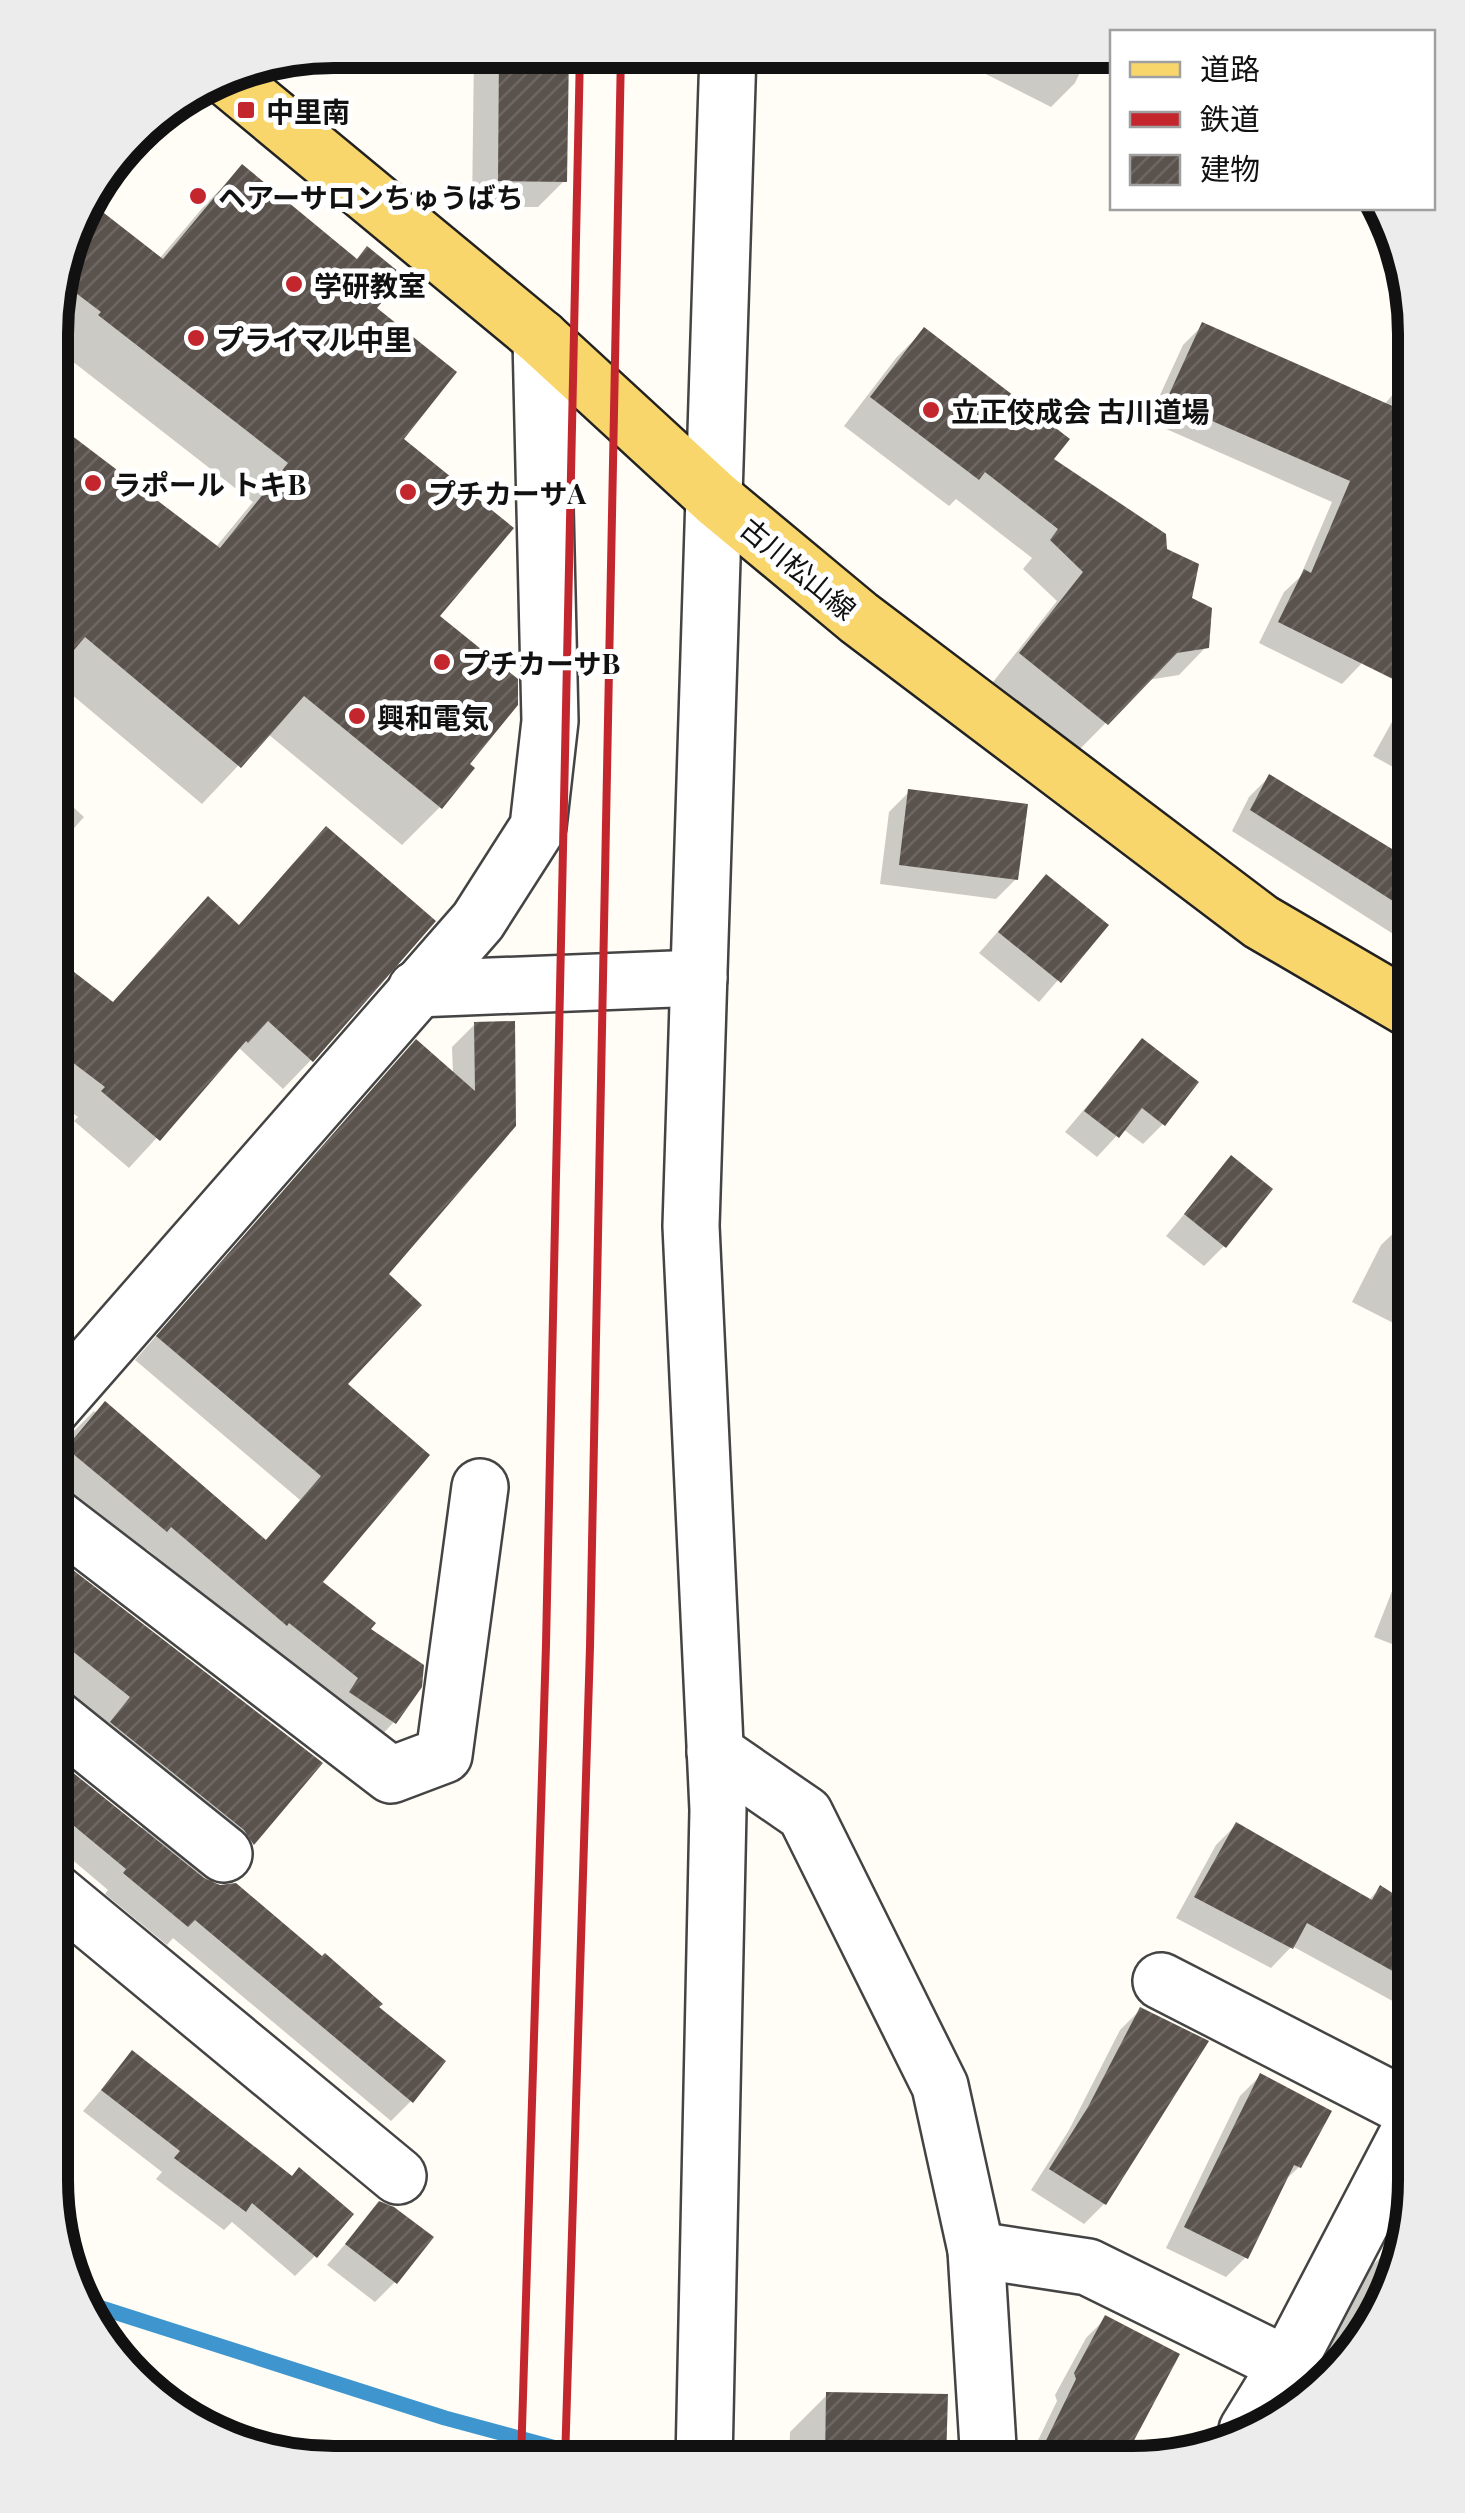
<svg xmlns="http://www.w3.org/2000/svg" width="1465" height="2513" font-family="'Playfair Display','Noto Sans JP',serif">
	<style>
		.shadow { fill: #0003 }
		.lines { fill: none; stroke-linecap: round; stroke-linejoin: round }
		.stream { stroke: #3f96cf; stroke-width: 15 }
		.building { fill: url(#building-hatch) }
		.minor-casing { stroke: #444; stroke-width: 60 }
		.major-casing { stroke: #222; stroke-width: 60 }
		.minor { stroke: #fff; stroke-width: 55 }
		.major { stroke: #f9d66b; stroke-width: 55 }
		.rail { stroke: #c4262e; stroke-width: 8 }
		.poi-dot { fill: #c4262e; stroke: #fff; stroke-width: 4 }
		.labels { text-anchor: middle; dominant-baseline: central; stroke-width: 10; stroke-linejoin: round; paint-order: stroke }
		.poi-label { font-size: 28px; font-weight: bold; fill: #111; stroke: #fff; text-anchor: start }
		.street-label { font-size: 28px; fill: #111; stroke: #fff }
		.rim { fill: none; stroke: #111; stroke-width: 12 }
	</style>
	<defs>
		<pattern id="building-hatch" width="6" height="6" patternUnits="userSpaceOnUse" patternTransform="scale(2.5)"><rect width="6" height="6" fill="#5a524d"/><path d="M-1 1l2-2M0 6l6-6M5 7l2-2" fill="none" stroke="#6d6662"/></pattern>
	</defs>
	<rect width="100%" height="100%" fill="#fffdf5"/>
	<g class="shadow">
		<polygon points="474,51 566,51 565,180 538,207 472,207"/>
		<polygon points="836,53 894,54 881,67 836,67"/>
		<polygon points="946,54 1088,55 1075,83 1051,107"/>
		<polygon points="166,109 87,203 159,259 205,205 242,167 374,308 466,764 440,807 402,845 268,734 202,804 52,678 52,426 215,548 253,502 63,354 65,350 52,341 52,297 79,208 146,121"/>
		<polygon points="1203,325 1384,405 1408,376 1415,362 1415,566 1362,663 1342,684 1259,643 1284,592 1300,577 1332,502 1148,421 1183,345"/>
		<polygon points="924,330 1051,459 1165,550 1207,646 1179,675 1148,680 1078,751 993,682 1057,601 1023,569 1032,558 956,499 949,506 844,426 896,358"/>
		<polygon points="1415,687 1415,779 1373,756 1407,695"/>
		<polygon points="1269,777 1415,866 1415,925 1401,939 1232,831 1249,797"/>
		<polygon points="52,788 84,817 52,853"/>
		<polygon points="909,792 1016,879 996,899 880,884 889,812"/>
		<polygon points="326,829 311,1060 283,1089 239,1048 129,1168 74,1121 78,1117 51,1097 52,958 111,1004 179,929 237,927"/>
		<polygon points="1046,877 1106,925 1039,1002 979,953"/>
		<polygon points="512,1023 385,1274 344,1385 320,1582 367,1630 394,1722 372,1745 147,1549 142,1553 51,1477 51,1447 70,1435 94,1411 264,1542 300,1500 135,1360 394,1065 453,1074 452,1047 475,1024"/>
		<polygon points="1142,1041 1163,1124 1143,1144 1123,1129 1097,1157 1065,1132"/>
		<polygon points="1231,1158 1224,1246 1204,1266 1166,1236"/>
		<polygon points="1402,1225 1415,1231 1415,1334 1352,1302 1381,1245"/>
		<polygon points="1415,1551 1415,1653 1374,1637 1403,1563"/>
		<polygon points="51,1556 319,1764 252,1844 211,1884 376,2008 411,2101 391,2121 173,1938 167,1945 105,1894 108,1890 50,1841 51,1758 140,1830 158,1808 51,1722"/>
		<polygon points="1236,1825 1368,1901 1380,1888 1414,1910 1414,2005 1409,2010 1292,1946 1271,1968 1176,1918 1216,1845"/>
		<polygon points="50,1941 73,1962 50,1987"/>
		<polygon points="1140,2010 1104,2204 1084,2224 1031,2190 1069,2130 1120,2030"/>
		<polygon points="132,2054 315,2256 295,2276 232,2222 224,2230 156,2179 162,2172 83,2111"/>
		<polygon points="1260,2076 1299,2167 1282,2183 1246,2257 1226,2277 1166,2248 1240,2096"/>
		<polygon points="380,2204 395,2282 375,2302 327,2265"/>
		<polygon points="1399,2238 1357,2352 1310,2385 1368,2270"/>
		<polygon points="1106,2318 1128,2446 1132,2448 1125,2463 1027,2463 1057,2401 1055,2395 1086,2338"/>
		<polygon points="827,2395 945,2396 944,2462 789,2462 790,2432"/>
	</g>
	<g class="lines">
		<polyline class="stream" points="89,2304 445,2418 604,2461"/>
	</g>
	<g class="building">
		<polygon points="499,51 569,51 567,182 498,181"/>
		<polygon points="242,164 357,259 367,246 404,276 377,308 457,372 404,439 514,528 440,616 518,679 518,705 470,764 475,768 442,809 304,696 241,768 85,637 52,676 52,460 71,435 220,548 288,463 98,315 101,312 68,287 52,308 52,297 80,208 86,199 163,259"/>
		<polygon points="1202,322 1415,416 1415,690 1278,622 1304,569 1311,573 1350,481 1166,401"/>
		<polygon points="924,327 1070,439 1054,459 1166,534 1167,549 1199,564 1192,598 1212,608 1209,648 1177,653 1108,725 1019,653 1083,572 1050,540 1058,529 985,472 979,480 870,397"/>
		<polygon points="1269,774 1415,863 1415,915 1250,810"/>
		<polygon points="908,789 1028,804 1018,880 899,865"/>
		<polygon points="326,826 436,921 313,1062 268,1021 248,1043 246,1041 160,1141 101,1091 105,1087 51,1046 52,955 113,1002 208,896 239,925"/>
		<polygon points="1046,874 1109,925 1061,983 998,932"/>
		<polygon points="515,1021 516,1126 389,1274 422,1305 348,1384 430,1455 323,1582 376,1623 371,1629 424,1665 422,1687 396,1724 349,1692 358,1678 289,1623 287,1626 171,1527 167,1532 66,1448 105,1401 266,1540 321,1476 156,1336 416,1039 475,1091 474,1022"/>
		<polygon points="1142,1038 1199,1082 1165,1126 1142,1108 1119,1138 1084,1111"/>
		<polygon points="1231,1155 1273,1189 1226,1248 1184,1214"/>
		<polygon points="51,1553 323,1763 254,1845 244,1830 110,1722 130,1697 51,1634"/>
		<polygon points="51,1755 204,1878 220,1885 236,1883 322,1956 325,1953 383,2004 379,2007 446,2061 413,2103 195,1920 188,1927 123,1873 126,1869 50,1806"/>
		<polygon points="1236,1822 1372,1900 1380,1885 1414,1907 1414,1983 1307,1923 1293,1949 1194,1897"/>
		<polygon points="1140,2007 1209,2041 1106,2205 1049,2169 1088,2107"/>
		<polygon points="132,2050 292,2176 299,2167 354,2214 317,2258 252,2203 246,2212 174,2158 180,2151 101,2090"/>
		<polygon points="1260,2073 1332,2111 1301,2168 1294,2165 1248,2259 1184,2227"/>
		<polygon points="379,2201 394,2207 434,2237 397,2284 345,2244"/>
		<polygon points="1105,2315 1180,2354 1122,2463 1035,2463 1076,2379 1074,2373"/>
		<polygon points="826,2392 948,2394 946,2462 825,2462"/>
	</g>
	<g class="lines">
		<defs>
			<g id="minor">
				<polyline points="416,989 699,978"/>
				<polyline points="51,1409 478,921 538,827 550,721 541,338"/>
				<polyline points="51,1514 391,1775 444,1755 480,1487"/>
				<polyline points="51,1715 224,1854"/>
				<polyline points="715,1752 805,1814 940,2086 976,2250 989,2463"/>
				<polyline points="50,1888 398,2176"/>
				<polyline points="1161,1981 1414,2111"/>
				<polyline points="976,2250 1088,2267 1287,2365"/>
				<polyline points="1247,2430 1287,2365 1414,2122"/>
				<polyline points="704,2462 718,1810 691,1226 728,52"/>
			</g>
			<polyline id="major" points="222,74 541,338 716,499 859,618 1261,922 1415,1012"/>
		</defs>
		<use href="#minor" class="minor-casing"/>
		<use href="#major" class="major-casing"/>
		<use href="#minor" class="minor"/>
		<use href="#major" class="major"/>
		<g class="rail">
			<polyline points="521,2461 546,1645 580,52"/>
			<polyline points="565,2461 590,1647 621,52"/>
		</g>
	</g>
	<g class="poi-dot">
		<rect x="236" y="100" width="20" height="20" rx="5"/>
		<circle cx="198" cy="196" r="10"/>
		<circle cx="294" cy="284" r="10"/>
		<circle cx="196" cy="338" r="10"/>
		<circle cx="931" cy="410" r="10"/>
		<circle cx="93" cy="483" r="10"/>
		<circle cx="408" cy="492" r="10"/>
		<circle cx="442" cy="662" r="10"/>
		<circle cx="357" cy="716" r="10"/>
	</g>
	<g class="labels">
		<g class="poi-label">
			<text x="266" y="110">中里南</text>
			<text x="218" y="196">ヘアーサロンちゅうばち</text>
			<text x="314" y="284">学研教室</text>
			<text x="216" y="338">プライマル中里</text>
			<text x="951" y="410">立正佼成会 古川道場</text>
			<text x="113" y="483">ラポール トキB</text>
			<text x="428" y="492">プチカーサA</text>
			<text x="462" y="662">プチカーサB</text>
			<text x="377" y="716">興和電気</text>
		</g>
		<g class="street-label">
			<text transform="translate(799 568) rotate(40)">古川松山線</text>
		</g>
	</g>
	<path d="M0 0H1465V2513H0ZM334 68H1132A266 266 0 0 1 1398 334V2180A266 266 0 0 1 1132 2446H334A266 266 0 0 1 68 2180V334A266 266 0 0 1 334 68Z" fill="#ececec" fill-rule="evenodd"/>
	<path class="rim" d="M334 68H1132A266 266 0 0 1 1398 334V2180A266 266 0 0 1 1132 2446H334A266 266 0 0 1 68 2180V334A266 266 0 0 1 334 68Z"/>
	<rect x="1110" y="30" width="325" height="180" fill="#ffffff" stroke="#a0a0a0" stroke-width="2.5"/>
	<rect x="1130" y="62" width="50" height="15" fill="#f9d66b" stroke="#a0a0a0" stroke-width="2.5"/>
	<text x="1200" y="80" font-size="30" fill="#111111">道路</text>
	<rect x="1130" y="112" width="50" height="15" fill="#c4262e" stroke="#a0a0a0" stroke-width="2.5"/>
	<text x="1200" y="130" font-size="30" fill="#111111">鉄道</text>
	<rect x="1130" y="155" width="50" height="30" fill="url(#building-hatch)" stroke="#a0a0a0" stroke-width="2.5"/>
	<text x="1200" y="180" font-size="30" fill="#111111">建物</text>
</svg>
